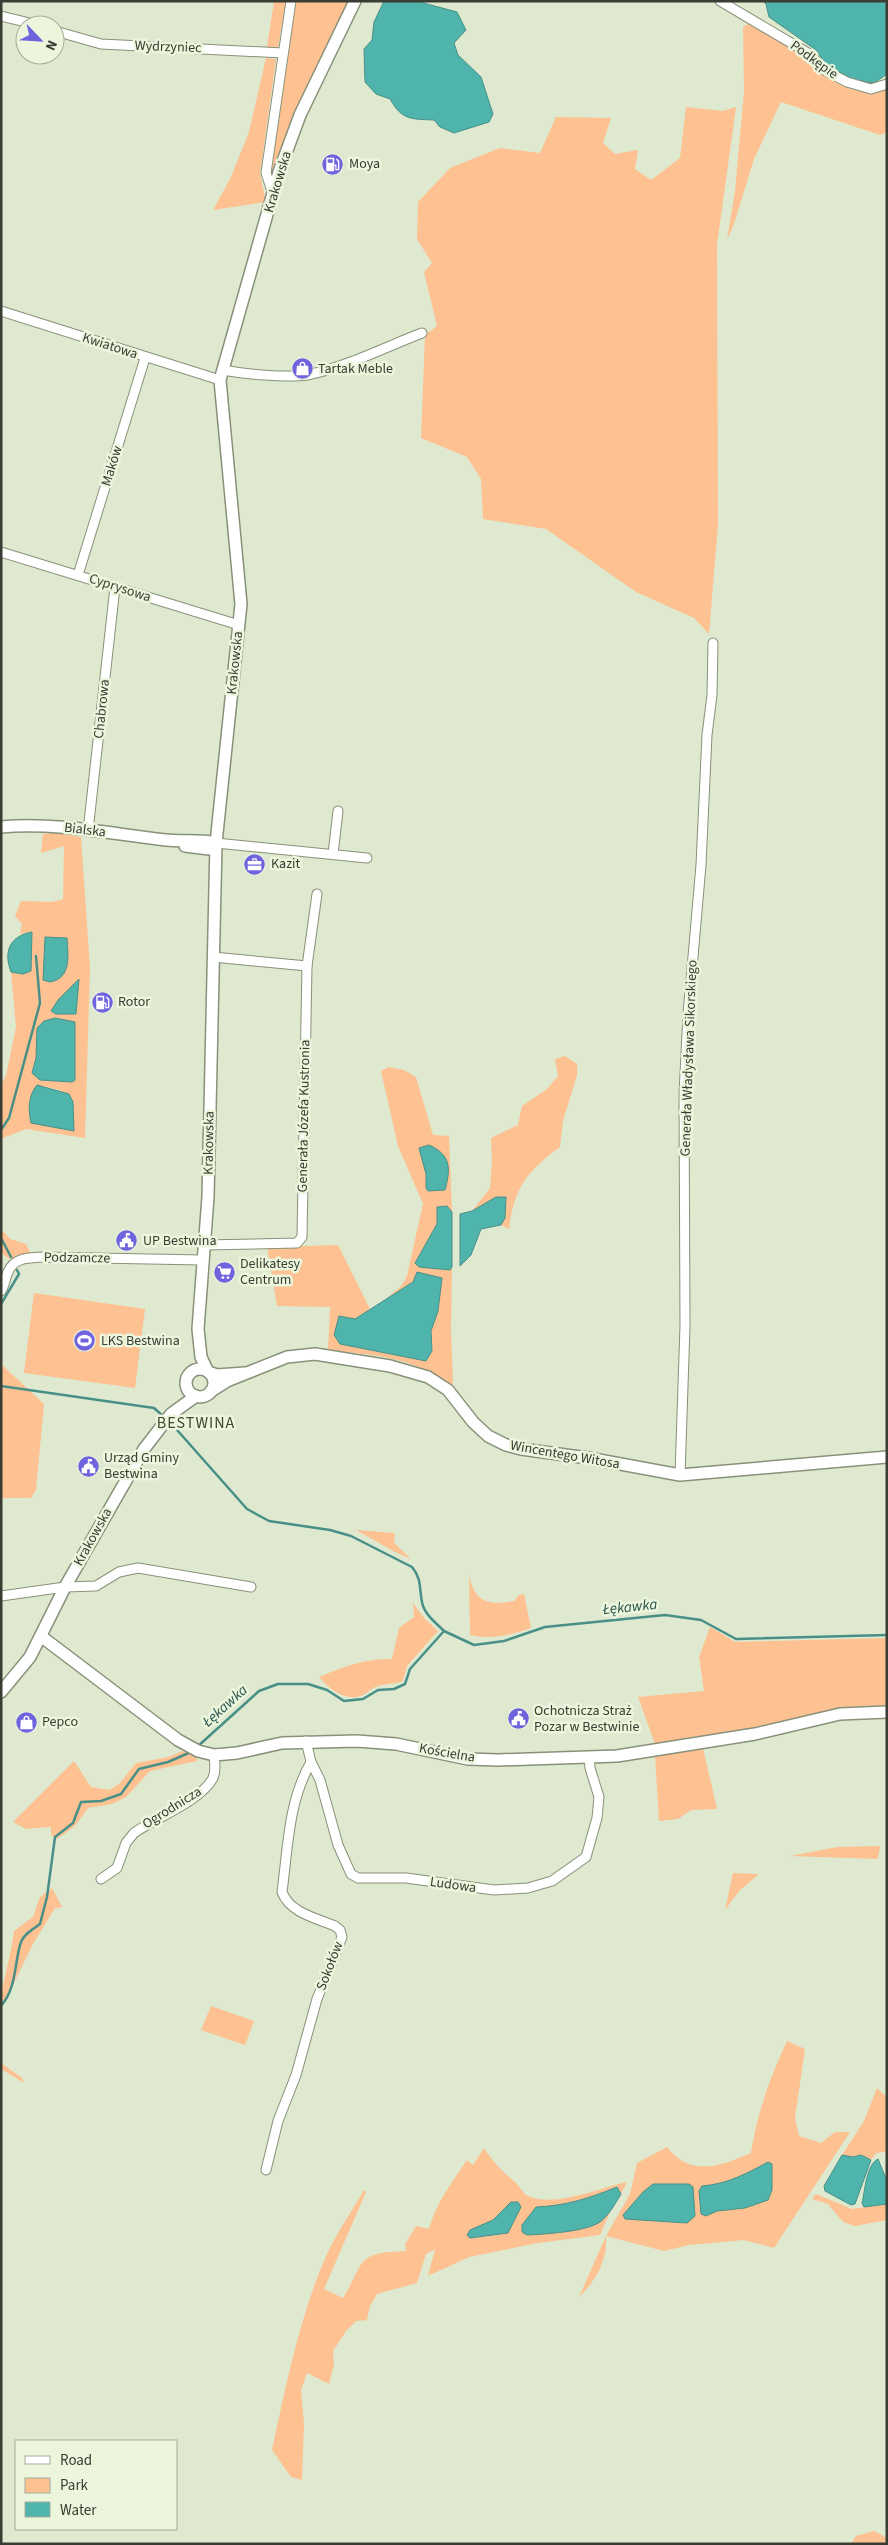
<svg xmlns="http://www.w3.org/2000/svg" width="888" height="2545" font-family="'Source Sans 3',sans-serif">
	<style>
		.green { fill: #fdc192; fill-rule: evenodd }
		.water { fill: #4fb4ab; stroke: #489087 }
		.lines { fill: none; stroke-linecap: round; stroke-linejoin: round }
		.stream { stroke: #489087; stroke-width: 2.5 }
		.street-casing { stroke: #889179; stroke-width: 11 }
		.secondary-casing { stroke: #889179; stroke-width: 14 }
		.street { stroke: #fff; stroke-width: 9 }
		.secondary { stroke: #fff; stroke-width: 11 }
		.labels { text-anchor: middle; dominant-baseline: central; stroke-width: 5; stroke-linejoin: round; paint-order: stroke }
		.street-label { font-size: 14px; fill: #393d33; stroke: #ecf6dc }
		.poi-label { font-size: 14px; fill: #393d33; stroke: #ecf6dc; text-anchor: start }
		.water-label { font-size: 15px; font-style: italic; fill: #285450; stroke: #ecf6dc }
		.quarter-label { font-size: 16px; letter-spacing: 1px; fill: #414833; stroke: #ecf6dc }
	</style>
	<rect width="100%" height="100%" fill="#dfe9cf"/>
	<g class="green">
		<polygon points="274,1 286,1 278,47 267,47"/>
		<polygon points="294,1 350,1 293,116 273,176 270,172"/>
		<path d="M 752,22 C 767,30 783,40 796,52 C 821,74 851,101 887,89 L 887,132 L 880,135 L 781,102 L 754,159 L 734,224 L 727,240 L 735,191 L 744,91 L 743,27 Z"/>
		<polygon points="266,58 276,59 260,174 266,202 213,210 231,177 249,132"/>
		<polygon points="686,107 723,111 736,107 717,245 718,525 709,634 694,618 636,592 546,529 483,519 481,479 467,457 421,438 425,335 437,326 424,272 432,263 417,239 418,202 450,168 500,148 540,153 556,117 611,118 603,143 615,154 638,150 635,169 651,180 680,158"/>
		<path d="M 55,833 L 81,837 L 90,968 L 85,1138 L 26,1129 L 1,1139 L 1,1085 L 6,1076 L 16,1027 L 11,972 L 23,974 L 31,932 L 20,934 L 22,924 L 15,916 L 21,901 L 52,902 L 63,899 L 64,846 L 41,853 L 43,834 ZM 79,980 L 76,1014 L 56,1014 L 51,1011 L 58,1001 ZM 55,1018 L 74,1022 L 75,1080 L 72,1082 L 48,1080 L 32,1073 L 36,1058 L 37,1028 ZM 37,1085 L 60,1090 L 73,1102 L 74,1112 L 60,1128 L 46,1124 Z"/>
		<path d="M 565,1056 L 577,1064 L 577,1075 L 563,1121 L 560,1147 C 527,1171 514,1188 509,1229 L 501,1225 L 505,1217 L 472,1211 L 490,1188 L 492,1161 L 491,1138 L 518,1125 L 522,1106 L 547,1089 L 558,1076 L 555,1059 Z"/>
		<path d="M 389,1067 L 404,1070 L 416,1077 L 433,1135 L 449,1136 L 452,1212 L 447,1206 L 437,1207 L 437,1224 L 415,1263 L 419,1267 L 449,1270 L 452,1267 L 451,1329 L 453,1384 L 451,1386 C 418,1358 370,1354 328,1350 L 330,1307 L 277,1306 L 267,1247 L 338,1245 L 370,1309 L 334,1335 L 340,1344 L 426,1361 L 432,1351 L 431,1331 L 438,1311 L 413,1282 L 387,1298 L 401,1286 L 407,1276 L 423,1204 L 398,1146 L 381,1071 ZM 419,1148 L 445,1189 L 426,1188 L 426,1174 Z"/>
		<polygon points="1,1229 10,1239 26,1244 31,1254 10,1259 2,1254"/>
		<polygon points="34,1293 145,1309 135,1388 24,1373"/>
		<polygon points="1,1364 44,1404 36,1490 31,1498 1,1498"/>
		<polygon points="356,1530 395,1533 394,1543 411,1559 395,1552"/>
		<path d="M 469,1575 C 474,1602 489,1606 514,1601 L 519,1595 L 524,1594 L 531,1628 C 511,1635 490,1640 470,1635 Z"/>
		<path d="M 413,1603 L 424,1618 L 438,1631 L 407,1666 L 403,1681 C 393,1685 384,1683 376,1687 C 371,1688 368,1693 363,1695 C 347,1703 329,1689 319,1677 C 346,1666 363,1659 392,1659 L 399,1628 L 414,1617 Z"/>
		<polygon points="710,1627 735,1642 887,1638 887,1709 656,1747 638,1697 704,1691 699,1657"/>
		<polygon points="703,1748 717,1809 691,1810 678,1819 659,1821 655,1755"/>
		<polygon points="183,1751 197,1758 197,1761 150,1771 126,1797 112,1804 88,1808 75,1826 57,1839 51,1835 51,1827 26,1829 13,1822 74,1761 91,1787 109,1790 119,1784 136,1763 168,1757"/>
		<polygon points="880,1846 878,1859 790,1856 837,1847"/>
		<polygon points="733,1873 759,1874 740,1890 725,1910"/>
		<path d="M 52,1888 L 62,1907 L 55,1908 L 33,1944 L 1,2009 C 1,1983 11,1958 14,1931 L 33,1917 L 40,1897 Z"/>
		<polygon points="211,2006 254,2021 245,2045 201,2030"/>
		<path d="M 787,2041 L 805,2049 L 795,2118 L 799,2136 L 821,2143 L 835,2132 L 850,2132 L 774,2248 L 744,2240 L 689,2245 L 664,2251 L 606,2236 C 608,2259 596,2281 579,2297 L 606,2236 L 630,2194 L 637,2163 L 667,2147 C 691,2178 721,2166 751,2153 C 758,2111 769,2080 787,2041 ZM 768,2162 L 745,2208 L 717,2211 L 702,2186 C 727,2184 746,2174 768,2162 Z"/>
		<polygon points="1,2063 22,2078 24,2083 1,2069"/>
		<polygon points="877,2088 887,2097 887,2149 885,2152 876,2153 871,2160 861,2155 853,2157 842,2155 864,2121"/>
		<path d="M 484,2148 C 493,2162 502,2171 515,2182 C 520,2186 523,2194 528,2196 C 554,2208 599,2188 627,2182 L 621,2194 L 617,2187 C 590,2198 565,2206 536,2207 L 599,2223 L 610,2212 L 600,2235 L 538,2243 L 469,2257 L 428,2276 L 435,2249 L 426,2254 L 417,2283 L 377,2294 L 370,2306 L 367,2320 L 356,2321 L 346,2331 L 333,2351 L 334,2364 L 329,2384 L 307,2373 L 301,2390 L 304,2424 L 302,2480 L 291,2477 L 272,2450 C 286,2384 300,2315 327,2254 C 337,2232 352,2211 364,2190 L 366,2192 L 324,2289 L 343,2298 C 366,2260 355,2253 406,2251 L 405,2244 L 416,2226 L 429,2229 C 436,2203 452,2182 467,2160 L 473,2165 ZM 511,2202 L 499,2235 L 470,2238 L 467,2235 L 470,2230 L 493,2220 Z"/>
		<polygon points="816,2194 852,2209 887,2204 887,2220 855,2226 843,2222 828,2204 812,2199"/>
		<polygon points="874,2531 887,2538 887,2544 851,2544 856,2536"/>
	</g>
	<g class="water">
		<path d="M 384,1 L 416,1 L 457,12 L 466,30 L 454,43 L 458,55 L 481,77 L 493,114 L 489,122 L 454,133 L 440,127 L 434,120 C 410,119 402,120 390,99 L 376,94 L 365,82 L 364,49 L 372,40 L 374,22 Z"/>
		<polygon points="763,1 887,1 887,74 874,83 854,80 827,66 816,50 769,17 766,4"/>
		<path d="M 32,932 L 31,971 L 23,974 L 11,972 C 3,951 10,936 32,932 Z"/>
		<path d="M 45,937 L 67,938 C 68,955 72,978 50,982 L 43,980 Z"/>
		<polygon points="79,979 76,1014 56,1014 51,1011 58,1000"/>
		<polygon points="55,1018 75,1022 75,1080 72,1082 40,1080 32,1073 36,1058 37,1028 44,1021"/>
		<path d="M 37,1085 L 69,1094 L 73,1102 L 74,1131 L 31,1123 C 28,1109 28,1096 37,1085 Z"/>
		<path d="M 429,1145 C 451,1155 451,1168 445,1190 L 428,1191 L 426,1188 L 426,1174 L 419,1148 Z"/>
		<polygon points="496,1197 506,1197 505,1218 501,1225 481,1229 471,1255 460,1266 460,1214 472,1211"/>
		<polygon points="447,1206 452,1212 452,1267 450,1270 419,1267 415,1263 437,1224 437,1207"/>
		<polygon points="417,1272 442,1278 438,1311 431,1331 432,1351 426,1361 340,1344 334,1335 339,1316 355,1319 413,1282"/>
		<polygon points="842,2155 853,2157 861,2155 871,2160 855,2204 851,2205 825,2191 824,2186"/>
		<path d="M 878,2159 L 887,2181 L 887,2204 L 864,2207 L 862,2203 C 865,2191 866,2165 878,2159 Z"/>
		<path d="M 768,2162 L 772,2164 L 772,2190 L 768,2200 L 745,2208 L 717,2211 L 706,2216 L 701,2214 L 699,2191 L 702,2186 C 727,2184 746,2174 768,2162 Z"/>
		<polygon points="653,2184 689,2184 693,2187 695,2216 687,2223 625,2219 623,2215 643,2192"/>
		<path d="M 617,2187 L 621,2194 C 615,2204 609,2215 600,2222 C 585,2232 545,2234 527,2235 L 522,2232 L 522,2225 L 536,2207 C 565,2206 590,2198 617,2187 Z"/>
		<polygon points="511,2202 518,2202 521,2207 508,2233 470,2238 467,2235 470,2230 493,2220"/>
	</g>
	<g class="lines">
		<g class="stream">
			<polyline points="1,1130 9,1118 40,1003 36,956"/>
			<polyline points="1,1238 11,1257"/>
			<polyline points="1,1304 19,1274 17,1270"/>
			<polyline points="1,1386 154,1408 164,1417"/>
			<path d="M 170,1422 L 247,1509 L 269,1521 L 330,1530 L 351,1536 L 412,1567 C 422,1579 419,1588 422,1602 C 424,1614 436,1623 444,1631"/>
			<polyline points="197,1747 259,1691 278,1684 308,1684 327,1690 344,1701 363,1699 378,1690 394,1689 405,1684 410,1669 444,1631 474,1645 504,1641 545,1627 665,1615 701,1620 736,1639 887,1635"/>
			<path d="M 1,2006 C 17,1988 14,1963 21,1942 C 24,1934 33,1929 40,1924 L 47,1897 L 55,1837 L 73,1823 L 81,1802 L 101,1801 L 121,1794 L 139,1769 L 168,1762 L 191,1752"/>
		</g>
		<defs>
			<g id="street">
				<polyline points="720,1 808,53 826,71 847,82 871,89 887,84"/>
				<polyline points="1,16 38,25"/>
				<polyline points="55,31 101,44 283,53"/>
				<polyline points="273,194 266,173 291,1"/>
				<polyline points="1,311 220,380"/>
				<path d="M 223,370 C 244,374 286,378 307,375 C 347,367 385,347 422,333"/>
				<polyline points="1,552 239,625"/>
				<polyline points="78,575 145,358"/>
				<polyline points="88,831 115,587"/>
				<polyline points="216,843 367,858"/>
				<polyline points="333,854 338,811"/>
				<polyline points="213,957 307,966"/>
				<polyline points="204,1245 297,1243 302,1237 307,966 317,894"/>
				<path d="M 1,1291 C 5,1285 5,1278 8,1272 C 14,1257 29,1258 43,1257 L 202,1260"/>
				<polyline points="680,1475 685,1326 684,1094 688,1014 701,865 707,735 712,695 713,643"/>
				<polyline points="1,1596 65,1587 96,1586 119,1572 138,1568 251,1587"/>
				<polyline points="306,1741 311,1762 320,1780 338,1845 351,1874 358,1878 406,1878 494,1890 528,1888 552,1881 586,1857 597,1818 599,1797 590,1768 589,1757"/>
				<path d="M 101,1879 L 117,1868 L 126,1843 L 134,1833 C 155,1818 201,1801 213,1778 C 216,1771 215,1763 214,1755"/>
				<path d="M 266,2170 L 278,2121 L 296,2075 L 317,1999 L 342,1937 L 340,1930 L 335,1926 C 316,1918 290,1913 282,1892 C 288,1848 288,1802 311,1762"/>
			</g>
			<g id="secondary">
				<path d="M 1,827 C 56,822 112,834 166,840 C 183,842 199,839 216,843"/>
				<polyline points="185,846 209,849 216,843"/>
				<circle cx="200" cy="1383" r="14"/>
				<polyline points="245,1373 217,1375 208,1372 201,1357 198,1329 208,1197 216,843 241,604 220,380 279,172 300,115 355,1"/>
				<polyline points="211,1391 227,1381 287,1357 315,1354 390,1366 428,1377 448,1390 473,1422 488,1436 506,1445 521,1449 588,1458 680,1475 887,1457"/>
				<polyline points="42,1637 178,1740 198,1751 214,1755 237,1753 282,1743 357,1741 396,1744 468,1759 498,1760 617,1756 755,1734 840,1714 887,1712"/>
				<polyline points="1,1692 30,1657 65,1587 144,1449 171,1414 196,1396"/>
			</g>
		</defs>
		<use href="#street" class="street-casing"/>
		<use href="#secondary" class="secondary-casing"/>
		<use href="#street" class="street"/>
		<use href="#secondary" class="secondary"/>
	</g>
	<defs>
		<symbol id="fuel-disc" viewBox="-11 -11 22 22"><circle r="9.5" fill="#6f63de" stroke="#ecf6dc"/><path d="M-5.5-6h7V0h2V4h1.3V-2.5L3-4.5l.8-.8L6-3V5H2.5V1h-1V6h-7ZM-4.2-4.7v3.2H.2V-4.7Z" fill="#fff"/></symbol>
		<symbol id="shop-disc" viewBox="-11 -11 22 22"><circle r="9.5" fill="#6f63de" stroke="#ecf6dc"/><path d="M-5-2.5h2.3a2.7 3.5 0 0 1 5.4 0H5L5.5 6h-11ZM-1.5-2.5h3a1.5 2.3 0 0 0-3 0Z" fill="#fff"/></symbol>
		<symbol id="office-disc" viewBox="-11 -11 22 22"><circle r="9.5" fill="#6f63de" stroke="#ecf6dc"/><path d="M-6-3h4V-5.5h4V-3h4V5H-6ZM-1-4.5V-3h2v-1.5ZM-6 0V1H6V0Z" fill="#fff"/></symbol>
		<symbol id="civic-disc" viewBox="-11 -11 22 22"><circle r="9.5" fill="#6f63de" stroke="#ecf6dc"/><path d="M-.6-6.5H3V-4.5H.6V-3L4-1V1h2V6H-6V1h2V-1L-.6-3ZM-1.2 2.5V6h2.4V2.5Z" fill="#fff"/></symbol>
		<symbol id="supermarket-disc" viewBox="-11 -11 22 22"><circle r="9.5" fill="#6f63de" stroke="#ecf6dc"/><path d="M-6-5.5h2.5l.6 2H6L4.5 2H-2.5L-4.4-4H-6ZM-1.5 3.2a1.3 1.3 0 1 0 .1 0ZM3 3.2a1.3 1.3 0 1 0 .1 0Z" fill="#fff"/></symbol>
		<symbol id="stadium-disc" viewBox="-11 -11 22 22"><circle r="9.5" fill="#6f63de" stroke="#ecf6dc"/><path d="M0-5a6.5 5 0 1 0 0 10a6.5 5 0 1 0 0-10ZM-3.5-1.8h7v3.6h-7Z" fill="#fff"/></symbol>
	</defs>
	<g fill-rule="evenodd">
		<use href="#fuel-disc" x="320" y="152" width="25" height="25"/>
		<use href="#shop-disc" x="290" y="356" width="25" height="25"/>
		<use href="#office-disc" x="242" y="852" width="25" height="25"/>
		<use href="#fuel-disc" x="90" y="990" width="25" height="25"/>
		<use href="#civic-disc" x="114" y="1228" width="25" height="25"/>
		<use href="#supermarket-disc" x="212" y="1260" width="25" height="25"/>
		<use href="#stadium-disc" x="72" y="1328" width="25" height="25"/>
		<use href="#civic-disc" x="76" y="1454" width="25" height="25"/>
		<use href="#civic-disc" x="506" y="1706" width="25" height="25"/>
		<use href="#shop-disc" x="14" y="1710" width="25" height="25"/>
	</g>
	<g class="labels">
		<g class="street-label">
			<text transform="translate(168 47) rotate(2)">Wydrzyniec</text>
			<text transform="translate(814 60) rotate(36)">Podkępie</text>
			<text transform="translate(278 182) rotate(-73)">Krakowska</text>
			<text transform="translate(110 346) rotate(18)">Kwiatowa</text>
			<text transform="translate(112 466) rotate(-73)">Maków</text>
			<text transform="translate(120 588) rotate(18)">Cyprysowa</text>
			<text transform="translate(235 663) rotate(-84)">Krakowska</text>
			<text transform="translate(102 709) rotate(-84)">Chabrowa</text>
			<text transform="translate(85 830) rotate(7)">Bialska</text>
			<text transform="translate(689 1058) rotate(-88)">Generała Władysława Sikorskiego</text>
			<text transform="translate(304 1116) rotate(-89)">Generała Józefa Kustronia</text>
			<text transform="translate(209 1143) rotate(-89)">Krakowska</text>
			<text transform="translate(77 1258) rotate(1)">Podzamcze</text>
			<text transform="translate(565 1455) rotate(10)">Wincentego Witosa</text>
			<text transform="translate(93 1537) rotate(-61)">Krakowska</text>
			<text transform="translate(447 1753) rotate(10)">Kościelna</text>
			<text transform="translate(172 1808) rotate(-32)">Ogrodnicza</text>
			<text transform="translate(453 1885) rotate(8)">Ludowa</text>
			<text transform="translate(330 1966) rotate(-69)">Sokołów</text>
		</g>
		<g class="poi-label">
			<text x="349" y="164">Moya</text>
			<text x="318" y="369">Tartak Meble</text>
			<text x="271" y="864">Kazit</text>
			<text x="118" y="1002">Rotor</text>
			<text x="143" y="1241">UP Bestwina</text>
			<text x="240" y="1264">Delikatesy<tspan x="240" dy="16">Centrum</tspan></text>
			<text x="101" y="1341">LKS Bestwina</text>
			<text x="104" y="1458">Urząd Gminy<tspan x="104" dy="16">Bestwina</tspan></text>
			<text x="534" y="1711">Ochotnicza Straż<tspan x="534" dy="16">Pozar w Bestwinie</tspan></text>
			<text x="42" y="1722">Pepco</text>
		</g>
		<g class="water-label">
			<text transform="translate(630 1607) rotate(-6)">Łękawka</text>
			<text transform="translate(225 1706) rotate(-42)">Łękawka</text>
		</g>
		<g class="quarter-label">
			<text x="196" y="1423">BESTWINA</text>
		</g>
	</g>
	<rect width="888" height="2545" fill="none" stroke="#393d33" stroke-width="5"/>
	<rect x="15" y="2440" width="162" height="90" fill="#ecf6dc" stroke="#a4ac98"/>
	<rect x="25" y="2456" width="25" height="8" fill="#ffffff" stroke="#a4ac98"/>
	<text x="60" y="2465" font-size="15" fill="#393d33">Road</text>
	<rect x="25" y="2478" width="25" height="15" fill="#fdc192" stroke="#a4ac98"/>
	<text x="60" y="2490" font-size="15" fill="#393d33">Park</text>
	<rect x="25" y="2502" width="25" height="15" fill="#4fb4ab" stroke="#a4ac98"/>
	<text x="60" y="2515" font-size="15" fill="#393d33">Water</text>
	<g transform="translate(40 40) rotate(115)"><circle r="24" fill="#ecf6dc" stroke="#a4ac98"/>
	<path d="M0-4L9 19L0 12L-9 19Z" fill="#6f63de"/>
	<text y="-8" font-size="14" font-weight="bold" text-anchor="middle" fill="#393d33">N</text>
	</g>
</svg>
